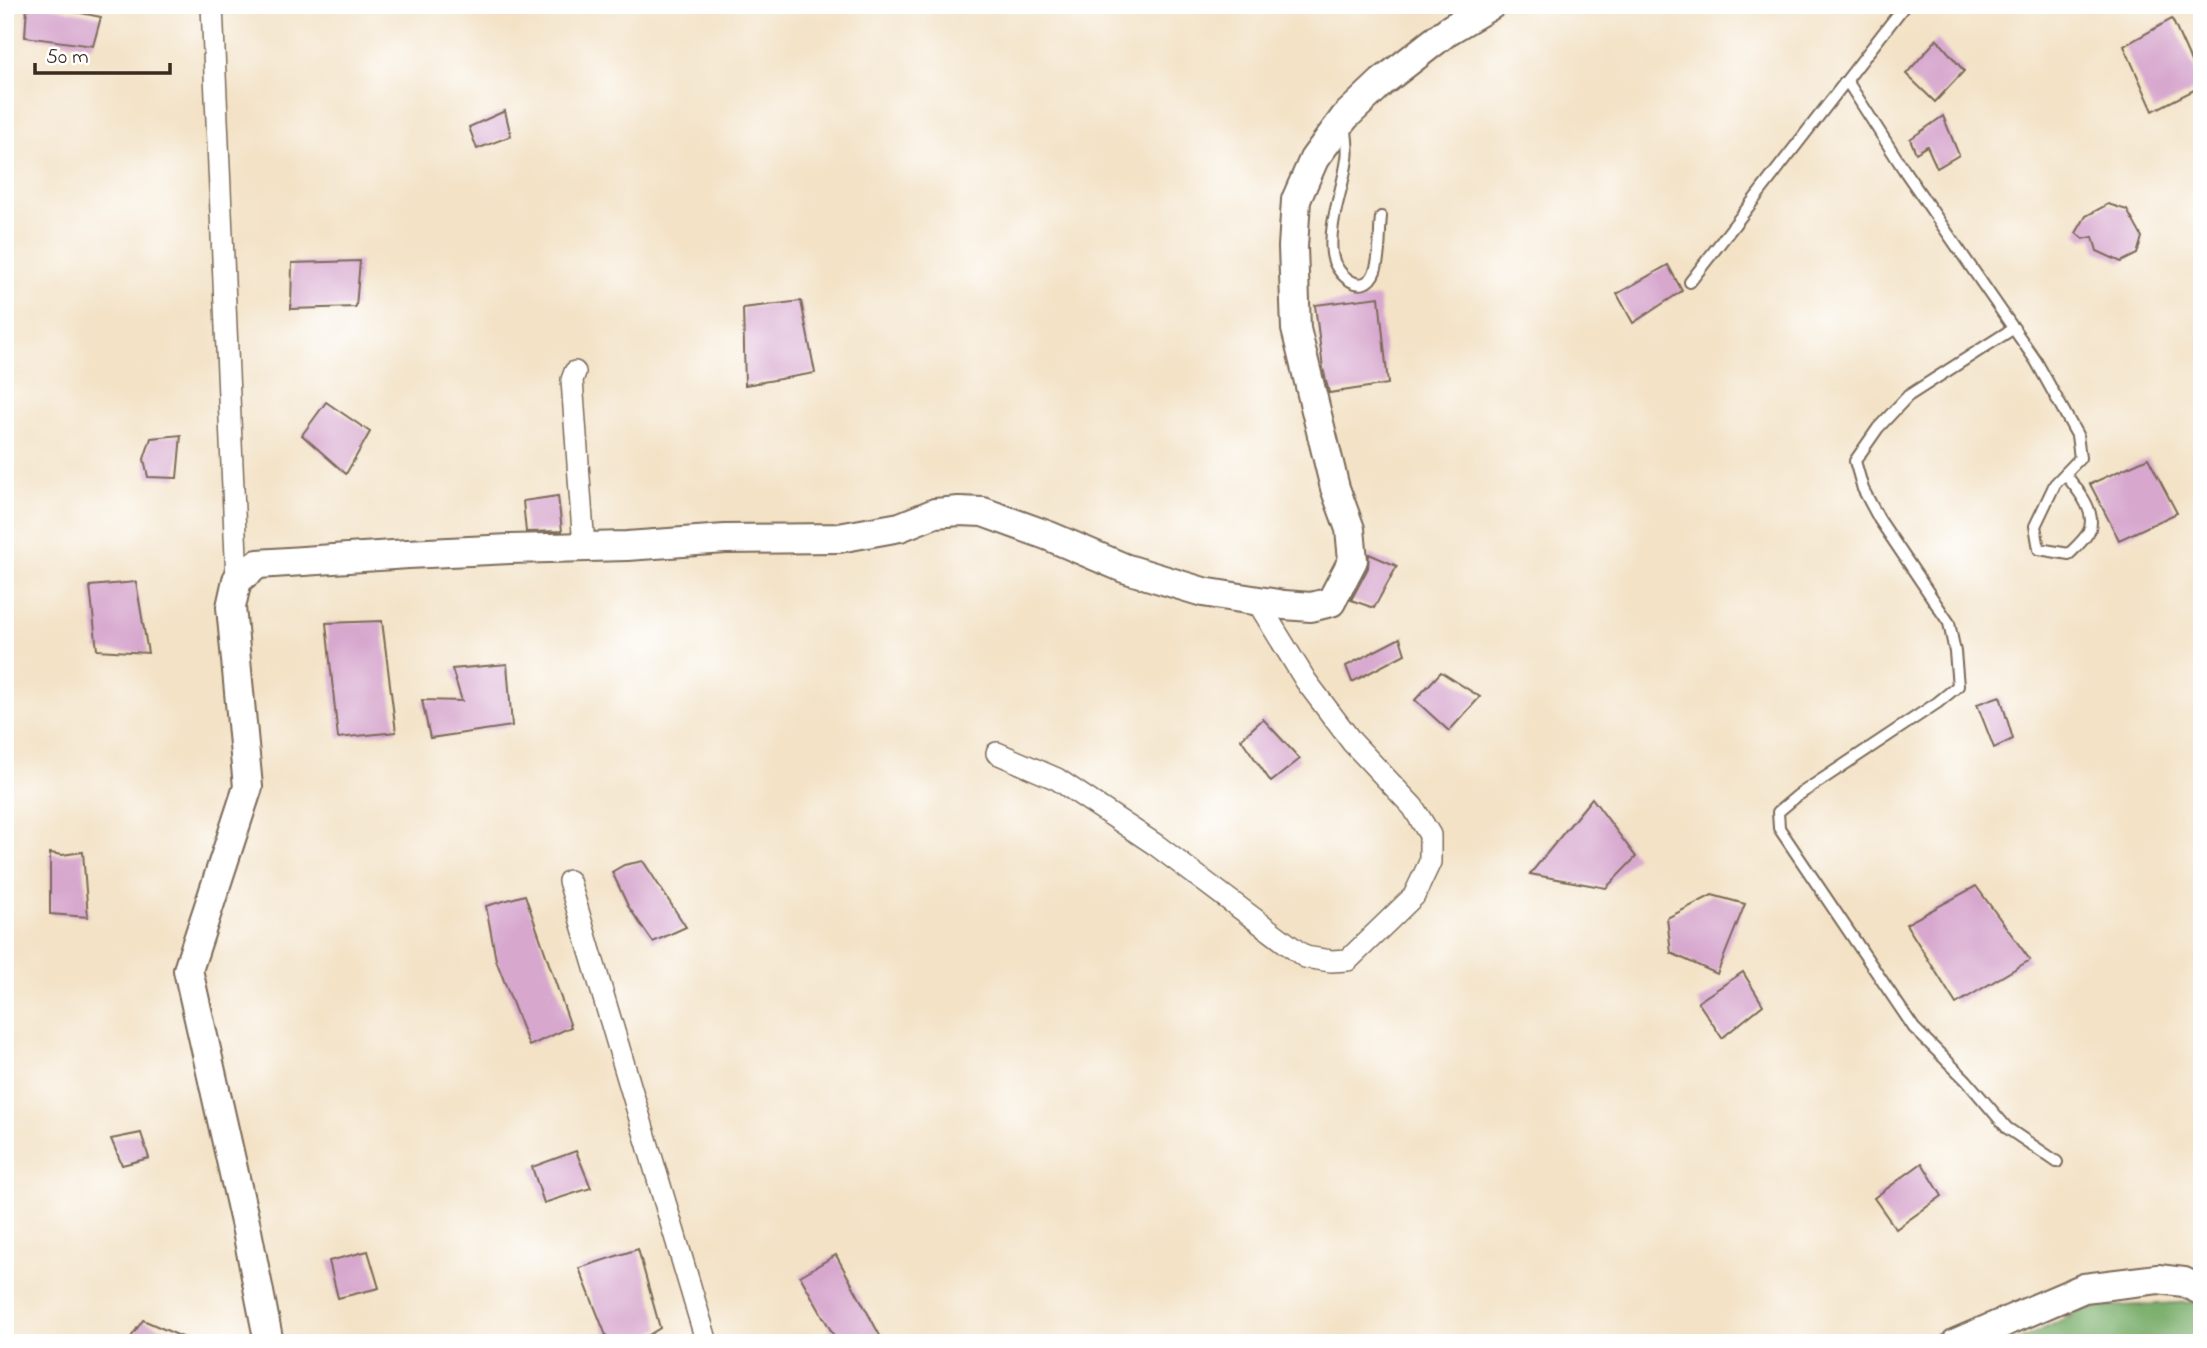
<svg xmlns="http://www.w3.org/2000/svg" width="2207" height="1348" font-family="'Indie Flower',sans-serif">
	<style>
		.forest { fill: #77ac68; stroke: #596b43; stroke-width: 2 }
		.building { fill: #d7a7ce }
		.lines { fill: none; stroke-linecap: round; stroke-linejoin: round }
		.lane-casing { stroke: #7b6a59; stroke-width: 14 }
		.street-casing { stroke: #7b6a59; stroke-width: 24 }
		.secondary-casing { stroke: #7b6a59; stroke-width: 32 }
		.lane { stroke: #fff; stroke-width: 10 }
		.street { stroke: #fff; stroke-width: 21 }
		.secondary { stroke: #fff; stroke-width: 28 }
	</style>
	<rect width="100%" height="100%" fill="#fff"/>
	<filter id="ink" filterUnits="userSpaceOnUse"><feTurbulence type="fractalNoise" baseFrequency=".0143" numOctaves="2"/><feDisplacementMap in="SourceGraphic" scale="14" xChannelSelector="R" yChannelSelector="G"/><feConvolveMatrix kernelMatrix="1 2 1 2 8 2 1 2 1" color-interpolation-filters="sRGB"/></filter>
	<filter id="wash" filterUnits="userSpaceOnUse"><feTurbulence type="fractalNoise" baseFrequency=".00686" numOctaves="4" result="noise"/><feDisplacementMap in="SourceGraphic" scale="28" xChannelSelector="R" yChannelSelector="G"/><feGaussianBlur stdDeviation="1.57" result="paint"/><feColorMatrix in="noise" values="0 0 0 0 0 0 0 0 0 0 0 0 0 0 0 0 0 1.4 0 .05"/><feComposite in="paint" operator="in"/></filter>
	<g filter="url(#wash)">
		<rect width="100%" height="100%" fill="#f3e2c6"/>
		<polygon class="forest" points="2194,1302 2202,1310 2202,1343 2014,1343 2087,1308"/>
		<g id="blocks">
			<g class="building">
				<polygon points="27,5 41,5 101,17 93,46 25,37"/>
				<polygon points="2172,19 2202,86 2153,111 2124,46"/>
				<polygon points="1937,39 1964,71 1935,102 1906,74"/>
				<polygon points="505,111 511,136 477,149 469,127"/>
				<polygon points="1943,116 1959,155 1937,168 1927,146 1916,153 1910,139"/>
				<polygon points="2108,204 2127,210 2142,237 2137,254 2121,262 2097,251 2093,237 2083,239 2076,233 2086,216"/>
				<polygon points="360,261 356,307 291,309 292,263"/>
				<polygon points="1668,265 1682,291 1633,323 1617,294"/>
				<polygon points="1379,297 1388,384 1329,393 1323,368 1315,305"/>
				<polygon points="801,301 815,373 745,385 743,308"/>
				<polygon points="326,402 370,432 346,474 302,435"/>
				<polygon points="181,435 177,478 148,477 144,459 151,438"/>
				<polygon points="2148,458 2177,513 2119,540 2090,484"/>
				<polygon points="558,496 562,531 526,532 523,501"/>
				<polygon points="1369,554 1397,566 1374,608 1351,600 1368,568"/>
				<polygon points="136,582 148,653 97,650 90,586"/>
				<polygon points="382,621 396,732 338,738 326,623"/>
				<polygon points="1400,638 1405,654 1352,682 1346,666"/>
				<polygon points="507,664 512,726 430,738 422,700 462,701 452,669"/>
				<polygon points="1441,672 1480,697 1449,731 1415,700"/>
				<polygon points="2000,696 2013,739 1994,748 1977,704"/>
				<polygon points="1263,719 1300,759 1271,782 1241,739"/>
				<polygon points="1592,798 1636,857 1606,888 1530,874"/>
				<polygon points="83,852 88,917 50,914 50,853 62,855"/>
				<polygon points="643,861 686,927 653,942 628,906 612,872 624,865"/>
				<polygon points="1976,886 2030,960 1956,1004 1906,924"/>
				<polygon points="525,895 571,1027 529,1046 496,960 486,906"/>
				<polygon points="1712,895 1745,904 1717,974 1671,953 1667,918"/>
				<polygon points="1743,972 1763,1005 1722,1038 1698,1002"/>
				<polygon points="141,1133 149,1158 122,1165 111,1139"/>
				<polygon points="576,1151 591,1188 544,1203 532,1167"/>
				<polygon points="1922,1163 1942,1196 1896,1229 1874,1198"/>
				<polygon points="638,1249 660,1328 636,1343 609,1343 579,1268"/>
				<polygon points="368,1251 379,1288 338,1298 329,1261"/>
				<polygon points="836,1255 871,1319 884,1343 838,1343 800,1276"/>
				<polygon points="143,1320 196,1343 127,1343"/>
			</g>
		</g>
	</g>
	<g filter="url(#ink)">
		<use href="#blocks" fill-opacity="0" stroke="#7b6a59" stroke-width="2"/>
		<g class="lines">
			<defs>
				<g id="lane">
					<path d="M 1847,81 L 1906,173 L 2036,361 L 2077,435 L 2080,458 L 2055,484 L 2035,526 L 2039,549 L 2069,554 C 2075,548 2083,541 2088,533 C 2099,513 2077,489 2065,474"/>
					<path d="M 1346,127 C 1346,137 1349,149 1347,159 C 1343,190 1328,223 1332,254 C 1335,275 1364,299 1375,271 C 1381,255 1379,233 1381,217"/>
					<polyline points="1690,282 1905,5"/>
					<polyline points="2014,328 1908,396 1878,428 1855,461 1863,489 1879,519 1949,623 1955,652 1958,686 1937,703 1797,796 1778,812 1779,828 1914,1028 1966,1080 2007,1128 2057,1162"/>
				</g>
				<g id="street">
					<polyline points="212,5 237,580"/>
					<polyline points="575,372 572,380 584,547"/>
					<polyline points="997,753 1057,779 1156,845 1305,957 1331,961 1348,960 1414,896 1430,862 1430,835 1413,807 1352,742 1306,681 1257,601"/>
					<polyline points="569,881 707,1343"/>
				</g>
				<g id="secondary">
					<polyline points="269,1343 247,1231 188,970 248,787 231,607 237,580 258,564 408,554 510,549 627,546 725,539 839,538 900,527 935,513 959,511 983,512 1049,536 1124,568 1203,592 1284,605 1311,607 1331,602 1353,560 1350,529 1335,488 1296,329 1293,247 1296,200 1314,159 1345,117 1382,82 1449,30 1491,5"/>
					<polyline points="1956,1343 2084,1288 2158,1279 2184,1282 2202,1291"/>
				</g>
			</defs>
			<use href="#lane" class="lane-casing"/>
			<use href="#street" class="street-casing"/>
			<use href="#secondary" class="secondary-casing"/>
			<use href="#lane" class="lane"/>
			<use href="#street" class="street"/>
			<use href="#secondary" class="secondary"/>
		</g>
	</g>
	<rect width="2207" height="1348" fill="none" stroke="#fff" stroke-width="28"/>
	<path d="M35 63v10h135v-10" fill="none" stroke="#3b2a1e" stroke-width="3.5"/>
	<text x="46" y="63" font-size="21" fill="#3b2a1e" stroke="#ffffff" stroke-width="5" paint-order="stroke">50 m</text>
</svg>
